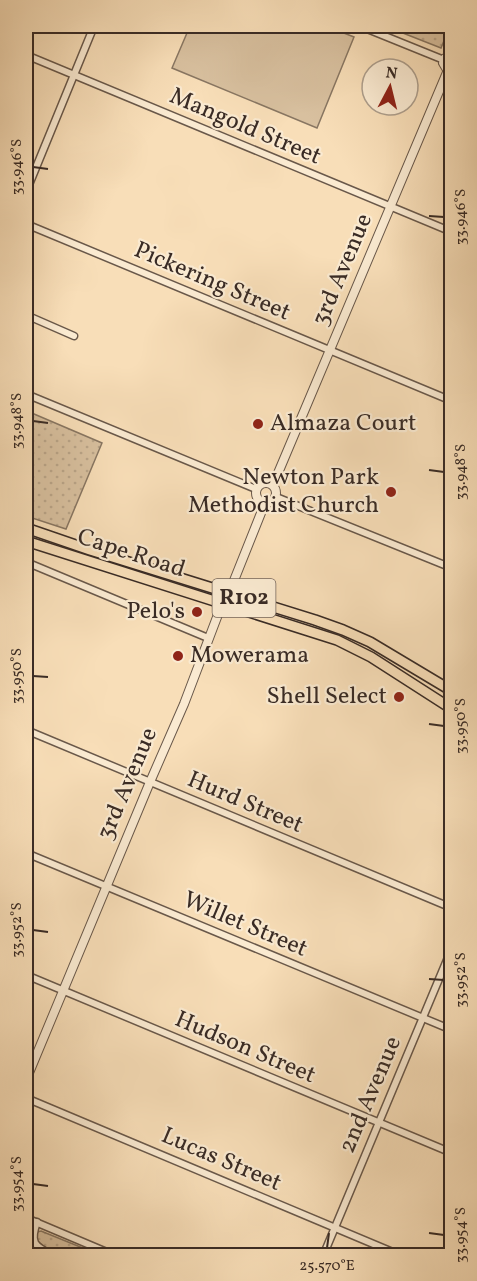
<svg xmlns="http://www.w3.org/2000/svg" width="477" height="1281" font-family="Vollkorn,serif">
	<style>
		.grass { fill: #d8c09f; stroke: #887662; stroke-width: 1.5 }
		.park { fill: url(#park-dots); stroke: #887662; stroke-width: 1.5 }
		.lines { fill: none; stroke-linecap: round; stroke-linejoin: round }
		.minor-casing { stroke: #69584a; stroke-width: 9 }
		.tertiary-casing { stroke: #69584a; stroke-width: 10 }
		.primary-casing { stroke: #392b25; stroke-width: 12 }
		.minor { stroke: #faead1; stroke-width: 6 }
		.tertiary { stroke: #faead1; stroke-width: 8 }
		.primary { stroke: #f8deb8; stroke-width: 9 }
		.ticks { fill: none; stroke: #392b25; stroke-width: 2 }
		.poi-dot { fill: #8f2418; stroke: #faead1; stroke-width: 2 }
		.labels { text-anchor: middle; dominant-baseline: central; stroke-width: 4.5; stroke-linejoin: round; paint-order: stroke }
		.shield { fill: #faead1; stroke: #736459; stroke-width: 1.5 }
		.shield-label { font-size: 22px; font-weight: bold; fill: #392b25 }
		.street-label { font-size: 24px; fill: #392b25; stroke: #faead1 }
		.poi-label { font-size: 24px; fill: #392b25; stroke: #faead1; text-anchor: end }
		.neatline { fill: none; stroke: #392b25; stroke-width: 2 }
		.ticks-label { font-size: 15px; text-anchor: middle; fill: #392b25 }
	</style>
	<defs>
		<pattern id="park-dots" width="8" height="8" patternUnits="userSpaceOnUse" patternTransform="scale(1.5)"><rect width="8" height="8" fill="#d8c09f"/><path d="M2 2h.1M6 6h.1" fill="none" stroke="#baa589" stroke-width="1.8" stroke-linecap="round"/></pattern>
	</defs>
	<rect width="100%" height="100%" fill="#f8deb8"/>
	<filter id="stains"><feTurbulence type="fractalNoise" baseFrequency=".00333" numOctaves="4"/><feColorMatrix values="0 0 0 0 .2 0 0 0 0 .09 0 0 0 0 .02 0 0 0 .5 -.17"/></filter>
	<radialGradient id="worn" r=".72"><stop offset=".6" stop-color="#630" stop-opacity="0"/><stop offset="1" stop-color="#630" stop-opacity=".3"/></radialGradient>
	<polygon class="grass" points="190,26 326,26 354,37 317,128 172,68"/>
	<g class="park">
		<polygon points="385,26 450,26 441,48"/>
		<polygon points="27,411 102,443 66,529 26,516 26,415"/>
		<polygon points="41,1231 100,1255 60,1255 38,1244 36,1239 37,1232"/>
	</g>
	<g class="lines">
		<defs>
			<g id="minor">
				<polyline points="360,26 444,60"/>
				<polyline points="26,55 452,232"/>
				<polyline points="26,192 94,26"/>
				<polyline points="26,224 452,401"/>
				<polyline points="26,315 74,336"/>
				<polyline points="26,394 256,489"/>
				<polyline points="276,497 452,568"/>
				<polyline points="26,562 208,638"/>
				<polyline points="26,730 452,908"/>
				<polyline points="26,853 452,1030"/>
				<polyline points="26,975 452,1153"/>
				<polyline points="26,1098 402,1256"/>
				<polyline points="26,1218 116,1256"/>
				<path d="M 37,1222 C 29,1244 35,1246 54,1256"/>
				<polyline points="323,1256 452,948"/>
			</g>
			<g id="tertiary">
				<polyline points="452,56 445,58 443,63 446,68 452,70"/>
				<circle cx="266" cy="493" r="10"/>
				<polyline points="273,485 448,70"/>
				<polyline points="26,1080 150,782 184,704 222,604 229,593 265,503"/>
			</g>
			<g id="primary">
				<polyline points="26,528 90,550 315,620 343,630 370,642 452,691"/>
				<polyline points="26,541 337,640 371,657 452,709"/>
			</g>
		</defs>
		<use href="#minor" class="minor-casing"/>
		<use href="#tertiary" class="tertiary-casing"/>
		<use href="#primary" class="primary-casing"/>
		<use href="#minor" class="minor"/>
		<use href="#tertiary" class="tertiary"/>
		<use href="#primary" class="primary"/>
	</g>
	<path class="ticks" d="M 33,167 L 48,169M 429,216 L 444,217M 33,421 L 48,423M 429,470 L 444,472M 33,676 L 48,677M 429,724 L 444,726M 33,930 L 48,932M 429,979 L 444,980M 33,1184 L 48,1186M 429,1233 L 444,1235M 327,1248 L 329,1233"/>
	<g class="poi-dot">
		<circle cx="258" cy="424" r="6"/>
		<circle cx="391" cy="492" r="6"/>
		<circle cx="197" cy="612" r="6"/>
		<circle cx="178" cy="656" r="6"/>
		<circle cx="399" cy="697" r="6"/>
	</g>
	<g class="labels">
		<rect class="shield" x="212.5" y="579" width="63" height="38" rx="4.5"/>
		<g class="shield-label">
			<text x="244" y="598">R102</text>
		</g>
		<g class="street-label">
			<text transform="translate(245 127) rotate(23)">Mangold Street</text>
			<text transform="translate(343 270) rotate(-67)">3rd Avenue</text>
			<text transform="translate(212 282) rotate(23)">Pickering Street</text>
			<text transform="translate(131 554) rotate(18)">Cape Road</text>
			<text transform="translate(128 784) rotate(-67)">3rd Avenue</text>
			<text transform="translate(245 803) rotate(23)">Hurd Street</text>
			<text transform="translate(245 925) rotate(23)">Willet Street</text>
			<text transform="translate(245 1048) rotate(23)">Hudson Street</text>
			<text transform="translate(371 1095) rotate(-67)">2nd Avenue</text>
			<text transform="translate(221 1160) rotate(23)">Lucas Street</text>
		</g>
		<g class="poi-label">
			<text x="270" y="424" text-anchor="start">Almaza Court</text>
			<text x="379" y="478">Newton Park<tspan x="379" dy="28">Methodist Church</tspan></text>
			<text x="185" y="612">Pelo's</text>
			<text x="190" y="656" text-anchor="start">Mowerama</text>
			<text x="387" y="697">Shell Select</text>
		</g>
	</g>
	<rect width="477" height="1281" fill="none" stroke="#f8deb8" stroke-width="66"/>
	<g transform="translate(390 87) rotate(7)"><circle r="28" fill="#faead1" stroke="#ad9e8c" stroke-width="1.5"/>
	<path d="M0-4.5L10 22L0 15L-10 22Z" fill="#8f2418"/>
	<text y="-9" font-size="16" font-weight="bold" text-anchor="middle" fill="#392b25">N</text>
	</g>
	<rect x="33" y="33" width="411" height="1215" class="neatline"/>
	<g class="ticks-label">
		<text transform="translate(16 167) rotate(-90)" y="5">33.946°S</text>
		<text transform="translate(460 217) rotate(-90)" y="5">33.946°S</text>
		<text transform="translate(16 421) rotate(-90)" y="5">33.948°S</text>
		<text transform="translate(460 472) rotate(-90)" y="5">33.948°S</text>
		<text transform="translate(16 676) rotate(-90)" y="5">33.950°S</text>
		<text transform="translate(460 726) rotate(-90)" y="5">33.950°S</text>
		<text transform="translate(16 930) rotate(-90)" y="5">33.952°S</text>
		<text transform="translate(460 980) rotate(-90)" y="5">33.952°S</text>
		<text transform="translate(16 1184) rotate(-90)" y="5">33.954°S</text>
		<text transform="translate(460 1235) rotate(-90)" y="5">33.954°S</text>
		<text x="327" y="1270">25.570°E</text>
	</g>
	<rect width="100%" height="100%" filter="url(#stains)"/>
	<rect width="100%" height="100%" fill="url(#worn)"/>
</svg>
